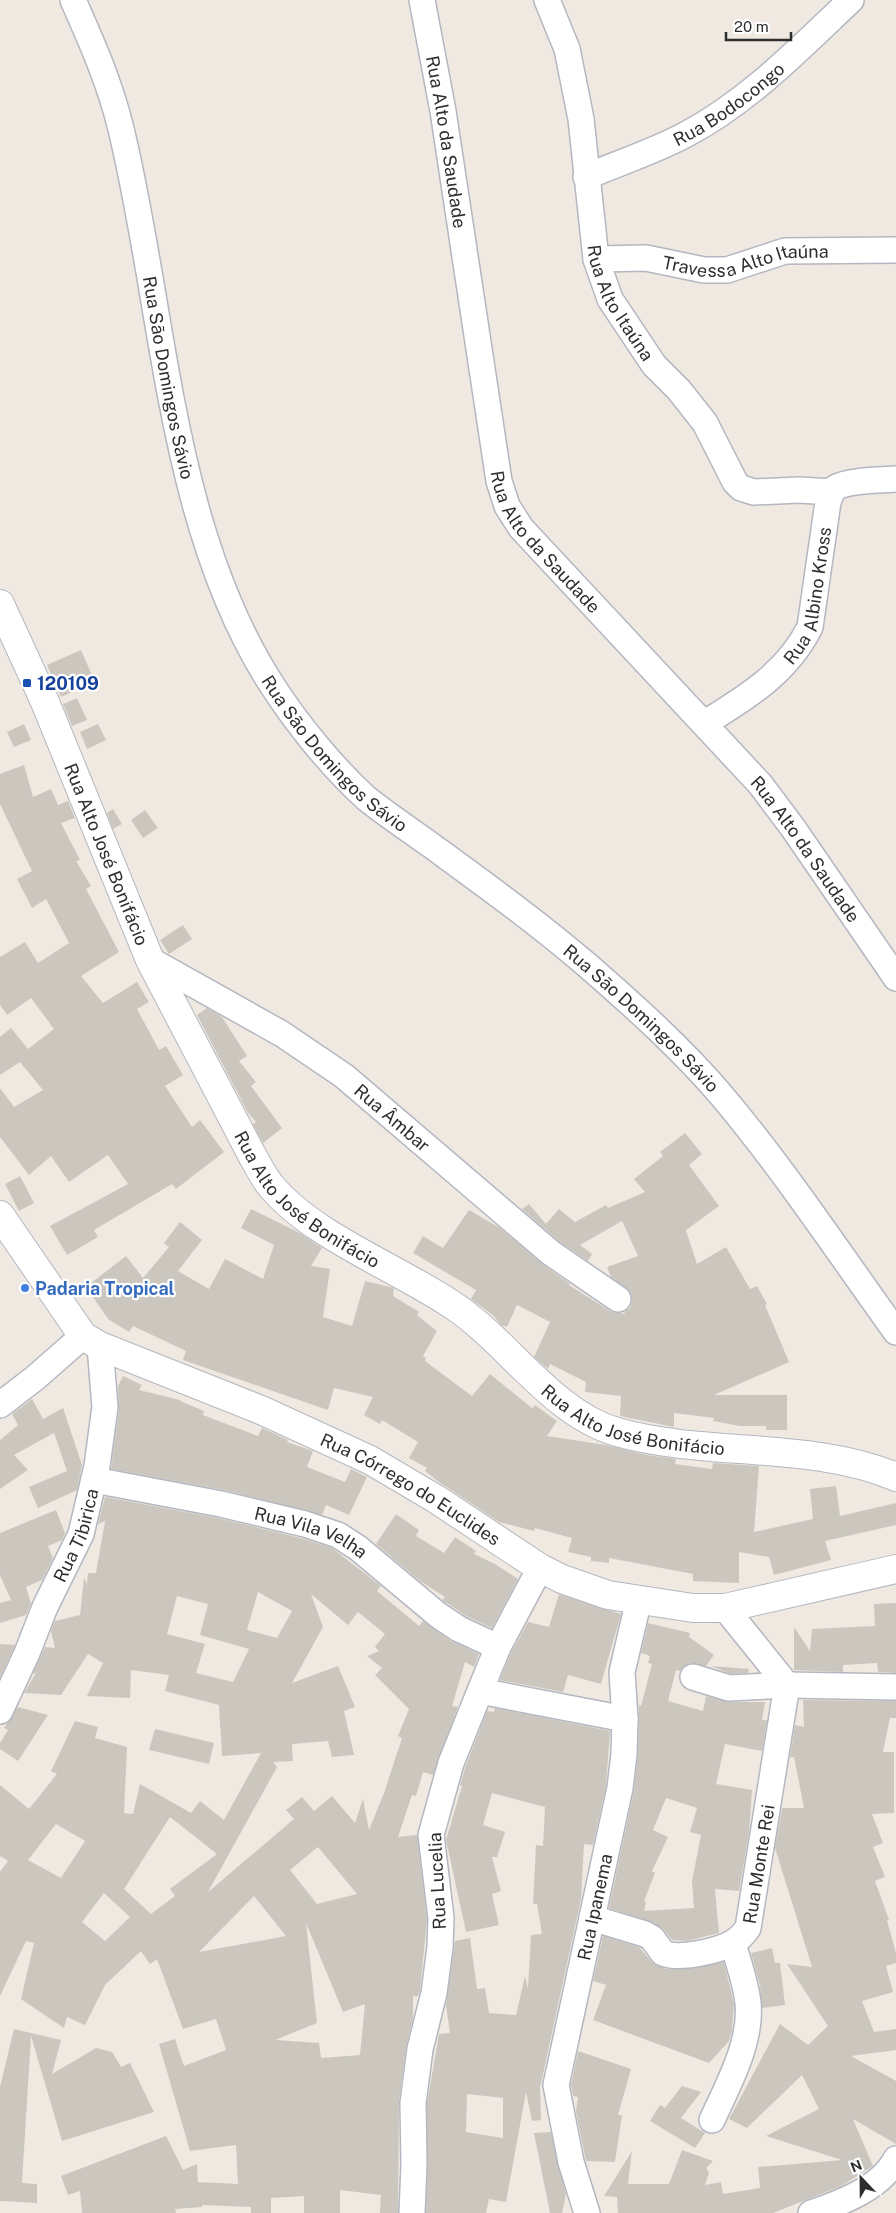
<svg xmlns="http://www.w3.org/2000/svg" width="896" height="2213" font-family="'Public Sans',sans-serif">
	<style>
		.building { fill: #cbc7bf; fill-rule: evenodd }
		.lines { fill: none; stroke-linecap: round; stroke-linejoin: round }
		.street-casing { stroke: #b4b7c1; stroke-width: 28 }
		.secondary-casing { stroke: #b4b7c1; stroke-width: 30 }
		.street { stroke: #fff; stroke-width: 25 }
		.secondary { stroke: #fff; stroke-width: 28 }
		.transit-dot { fill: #1a4fb4; stroke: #fff; stroke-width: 2 }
		.shop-dot { fill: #3f7fe0; stroke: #fff; stroke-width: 2 }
		.labels { text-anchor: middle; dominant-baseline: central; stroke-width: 4.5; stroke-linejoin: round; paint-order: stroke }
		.street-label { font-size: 18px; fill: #2e2e2e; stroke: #fff }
		.transit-label { font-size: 18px; font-weight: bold; fill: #164399; stroke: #fff; text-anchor: start }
		.shop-label { font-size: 18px; font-weight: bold; fill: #366cbe; stroke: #fff; text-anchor: start }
	</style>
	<rect width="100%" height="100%" fill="#efe9e1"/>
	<g class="building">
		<polygon points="81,650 95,682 61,697 47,665"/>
		<polygon points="77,698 87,720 72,726 63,704"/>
		<polygon points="24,724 31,740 14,747 7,732"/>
		<polygon points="98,724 106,740 87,749 80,732"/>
		<polygon points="24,765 33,797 51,789 58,805 68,801 75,818 61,823 80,860 76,861 91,886 86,889 119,952 81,976 103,1003 137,982 149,1002 137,1009 159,1050 166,1046 183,1075 165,1086 192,1127 200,1120 224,1152 176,1189 172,1184 94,1230 98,1237 67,1255 50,1226 128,1184 108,1155 69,1182 51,1156 29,1175 0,1137 0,1088 14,1107 43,1090 20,1062 0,1075 0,1037 11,1028 28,1049 54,1029 31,998 7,1015 0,1005 0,957 25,942 38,963 69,943 46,899 32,908 17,879 32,871 0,804 0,774"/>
		<polygon points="113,809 122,824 113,829 107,813"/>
		<polygon points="145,810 158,828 143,838 131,820"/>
		<polygon points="183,925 192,939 169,954 160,940"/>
		<polygon points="207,1008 222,1017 247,1056 239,1061 256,1082 251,1086 282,1128 263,1143 253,1124 256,1122 248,1113 197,1015"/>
		<polygon points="685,1133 702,1154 689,1165 719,1206 686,1230 697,1264 726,1247 750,1289 757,1286 767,1304 765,1305 789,1362 714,1395 787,1395 787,1430 766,1430 766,1426 740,1426 713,1421 714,1418 674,1413 674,1427 620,1416 621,1396 585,1392 586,1382 550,1364 548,1369 534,1357 550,1322 517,1305 507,1327 501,1325 494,1316 471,1299 476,1290 413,1253 423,1236 443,1248 469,1210 500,1228 542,1264 570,1284 569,1285 610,1311 625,1314 624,1312 630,1308 632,1301 631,1293 611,1277 607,1267 638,1256 622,1221 580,1245 592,1254 588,1261 560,1242 522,1209 529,1204 546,1224 559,1209 575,1222 606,1205 608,1208 645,1192 634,1179 663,1156 660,1152"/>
		<polygon points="20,1176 34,1203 19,1211 5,1184"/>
		<polygon points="251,1209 300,1233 322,1248 311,1266 330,1269 323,1317 352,1326 365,1281 394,1288 393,1296 419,1312 417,1315 437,1331 423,1356 426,1358 425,1361 472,1396 490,1374 532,1408 535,1405 557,1421 547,1436 606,1445 647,1455 676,1459 675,1464 712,1469 713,1463 759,1466 754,1532 813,1519 810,1489 836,1486 840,1516 896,1503 896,1525 825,1541 831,1560 774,1575 769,1557 739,1552 739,1583 693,1581 693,1574 609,1558 609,1563 591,1561 591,1557 568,1552 572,1538 535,1528 534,1531 499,1522 439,1482 425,1471 427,1468 409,1458 418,1442 382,1420 380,1424 364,1415 373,1397 334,1388 328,1410 183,1360 186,1351 133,1326 129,1332 108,1319 86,1287 126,1256 143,1278 169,1247 164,1243 180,1222 202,1240 178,1271 209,1289 225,1259 263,1279 274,1245 241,1228"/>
		<polygon points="123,1376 142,1385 139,1390 180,1400 180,1401 204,1411 203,1415 258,1436 262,1428 288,1440 287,1442 313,1451 307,1467 345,1482 351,1469 367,1477 349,1515 326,1505 322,1515 224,1490 111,1469 119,1409 118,1386"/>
		<polygon points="32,1399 43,1419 63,1408 82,1465 77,1490 38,1508 29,1487 67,1471 54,1433 14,1455 28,1470 0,1489 0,1440 18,1425 12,1414"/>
		<path d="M 105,1497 L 218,1518 L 301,1538 L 332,1548 L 381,1586 L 377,1591 L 419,1626 L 423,1621 L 451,1641 L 479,1654 L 474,1667 L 465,1662 L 452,1706 L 458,1707 L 433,1775 L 423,1772 L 416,1796 L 412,1795 L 398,1837 L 417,1835 L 427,1919 L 420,1990 L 418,1996 L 413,1996 L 413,2018 L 406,2047 L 399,2101 L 398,2213 L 380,2213 L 381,2195 L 340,2190 L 340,2213 L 304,2213 L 304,2196 L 271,2198 L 271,2213 L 251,2213 L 251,2207 L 202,2205 L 202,2207 L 175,2209 L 176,2213 L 82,2213 L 80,2191 L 68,2195 L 61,2176 L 166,2136 L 183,2170 L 197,2164 L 198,2182 L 238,2184 L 236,2145 L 190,2151 L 159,2044 L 175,2039 L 184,2066 L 226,2050 L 216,2019 L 183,2029 L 157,1959 L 150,1964 L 141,1951 L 105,1985 L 85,2025 L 67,2017 L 64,2028 L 21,1999 L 34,1943 L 26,1941 L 0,1996 L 0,1872 L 8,1861 L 0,1856 L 0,1785 L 29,1809 L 57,1774 L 51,1771 L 75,1721 L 98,1727 L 95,1738 L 127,1747 L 124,1813 L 133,1814 L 140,1784 L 191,1813 L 200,1801 L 224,1820 L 261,1753 L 222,1756 L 219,1705 L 165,1691 L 169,1675 L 131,1670 L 130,1698 L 87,1696 L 103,1663 L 88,1654 L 61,1695 L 24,1693 L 36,1673 L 33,1674 L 45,1647 L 55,1648 L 51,1631 L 55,1621 L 80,1615 L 84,1578 L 87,1584 L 88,1573 L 96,1573 L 105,1521 L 98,1524 ZM 258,1592 L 292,1611 L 277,1638 L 247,1630 ZM 311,1594 L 348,1625 L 358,1612 L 385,1634 L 375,1647 L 379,1651 L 367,1656 L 382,1668 L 375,1675 L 409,1709 L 398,1736 L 402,1738 L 384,1793 L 369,1830 L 363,1799 L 355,1823 L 332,1796 L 314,1811 L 302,1797 L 286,1810 L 294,1819 L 208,1892 L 277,1767 L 273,1762 L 293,1761 L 292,1744 L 328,1741 L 332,1757 L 354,1755 L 344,1711 L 355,1707 L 338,1666 L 292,1683 L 323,1627 ZM 177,1596 L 208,1604 L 200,1635 L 249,1649 L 233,1682 L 196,1673 L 205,1644 L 167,1634 ZM 170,1817 L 217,1854 L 170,1889 L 175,1896 L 151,1914 L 124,1889 ZM 56,1824 L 85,1841 L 61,1878 L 28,1860 ZM 318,1847 L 357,1894 L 317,1904 L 290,1870 ZM 104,1893 L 130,1917 L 105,1941 L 82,1922 ZM 254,1896 L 286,1936 L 199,1952 ZM 306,1923 L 343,2012 L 365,2004 L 360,2055 L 321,2058 L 319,2043 L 275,2040 L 317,2023 Z"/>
		<polygon points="56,1510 65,1533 62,1540 48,1546 53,1558 42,1580 26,1587 31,1604 26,1615 0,1623 0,1603 11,1600 0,1575 0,1533"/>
		<polygon points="396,1514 419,1530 416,1536 444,1553 455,1537 476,1551 474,1554 495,1564 518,1579 492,1628 466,1616 447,1603 442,1600 445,1597 420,1581 376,1544"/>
		<polygon points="559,1594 621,1614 601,1684 568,1675 563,1692 500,1680 511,1653 528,1622 549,1627"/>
		<polygon points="896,1603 896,1673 878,1672 877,1663 843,1665 843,1672 794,1670 794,1627 810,1651 812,1629 875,1626 874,1604"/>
		<path d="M 648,1623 L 690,1633 L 689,1637 L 714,1655 L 706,1666 L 690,1663 L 680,1671 L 676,1670 L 668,1701 L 703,1711 L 706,1696 L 729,1702 L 765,1702 L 762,1720 L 767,1720 L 762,1751 L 725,1744 L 716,1784 L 752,1790 L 749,1832 L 739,1891 L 715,1889 L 719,1933 L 687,1941 L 672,1940 L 663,1929 L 652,1922 L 609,1908 L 634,1790 L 638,1754 L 639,1705 L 641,1706 L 652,1664 L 648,1663 L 650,1656 L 641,1653 ZM 666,1798 L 697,1808 L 690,1832 L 701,1835 L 692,1881 L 694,1908 L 644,1911 L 646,1902 L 644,1901 L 655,1873 L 652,1871 L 668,1837 L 653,1830 Z"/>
		<polygon points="0,1644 15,1645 0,1677"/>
		<polygon points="711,1666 749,1669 748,1673 731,1674"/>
		<polygon points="803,1700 896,1701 896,1718 890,1718 883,1752 894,1752 894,1813 872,1814 883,1843 873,1847 885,1877 875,1881 889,1920 887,1920 896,1953 896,1963 886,1966 893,1992 862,2001 874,2032 896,2029 896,2050 851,2056 896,2081 896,2144 853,2119 873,2166 841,2186 773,2213 618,2213 617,2197 604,2196 632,2151 628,2184 669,2184 682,2150 713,2161 706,2168 709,2173 705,2185 721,2182 723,2194 760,2188 758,2167 842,2160 766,2136 819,2109 802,2075 747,2128 729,2119 780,2024 808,2045 828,2026 787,1964 812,1967 775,1848 782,1808 804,1808 794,1757 790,1757 795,1725 804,1727"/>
		<polygon points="18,1707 48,1715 18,1761 0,1749 0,1743 8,1730 4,1728"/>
		<path d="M 495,1708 L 610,1731 L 606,1786 L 593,1845 L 584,1844 L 581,1899 L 540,2088 L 541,2120 L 532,2121 L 526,2092 L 506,2202 L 489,2199 L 486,2213 L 426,2213 L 427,2104 L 439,2034 L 450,2033 L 446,2005 L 455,1941 L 470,1938 L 477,1989 L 485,1988 L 489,2013 L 516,2015 L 525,1976 L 528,1989 L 531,1935 L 542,1934 L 537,1904 L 533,1904 L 536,1845 L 543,1846 L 545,1807 L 492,1793 L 483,1825 L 505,1832 L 497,1857 L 492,1857 L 501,1891 L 492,1894 L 499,1925 L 466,1932 L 446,1840 L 462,1786 L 460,1785 L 465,1768 L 487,1711 L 494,1712 ZM 467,2094 L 503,2098 L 503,2138 L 466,2132 Z"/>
		<polygon points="155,1729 214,1743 209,1764 149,1750"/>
		<polygon points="603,1936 639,1947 652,1962 666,1969 690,1969 724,1962 734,2004 732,2030 729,2041 709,2063 593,2020 606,1985 593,1981"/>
		<polygon points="772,1948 775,1963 780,1963 785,2005 762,2008 760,1985 751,1953"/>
		<polygon points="14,2029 61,2040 52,2074 96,2048 112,2052 121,2067 130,2063 154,2112 62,2141 31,2036 22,2183 37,2184 37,2203 0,2201 0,2087"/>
		<polygon points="578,2051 631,2069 618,2115 622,2115 615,2162 586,2161 576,2112 578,2097 573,2096 571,2085"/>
		<polygon points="682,2086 701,2092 681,2118 705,2133 695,2148 650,2121 660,2105 665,2108"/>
		<polygon points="551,2132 566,2194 562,2213 550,2213 534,2133"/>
	</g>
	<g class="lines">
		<defs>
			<g id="street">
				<path id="s1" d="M 73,0 C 92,43 110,83 121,129 C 165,310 169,526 272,685 C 297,724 332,767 366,798 C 387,815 410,830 432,846 C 484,884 538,923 587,965 C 634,1006 682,1049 722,1096 C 785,1171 839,1253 896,1332"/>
				<path id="s2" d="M 422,0 L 443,111 L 499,481 L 507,506 L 521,528 L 760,784 L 793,828 L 896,978"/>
				<path id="s3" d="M 547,0 L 567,49 L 581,119 L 596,259 L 610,299 L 654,365 L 679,390 L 705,423 L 735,482 L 741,488 L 754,492 L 799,490 L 832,492"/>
				<path id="s4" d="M 586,177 C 618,163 653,152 685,135 C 748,102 799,49 851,0"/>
				<path id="s5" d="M 596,259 L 646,258 L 704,270 L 727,270 L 785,251 L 896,250"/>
				<path id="s6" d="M 705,723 C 747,697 787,673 810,627 L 828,502 C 830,498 831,491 835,488 C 847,480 881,480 896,479"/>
				<path id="s7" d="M 150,960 L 282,1034 L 344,1076 L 551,1253 L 618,1299"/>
				<polyline points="0,1405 35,1378 83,1336"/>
				<path id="s8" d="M 94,1480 L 221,1504 L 305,1524 L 338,1535 L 358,1548 L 438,1615 L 459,1629 L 498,1647"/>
				<polyline points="725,1608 787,1685"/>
				<polyline points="693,1677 729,1688 787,1685 896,1687"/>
				<polyline points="480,1691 625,1719"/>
				<path id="s9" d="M 0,1711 L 27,1653 L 45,1607 L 81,1534 L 97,1466 L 105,1407 L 100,1346"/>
				<path id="s10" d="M 592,1918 L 645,1934 L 652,1938 L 663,1953 C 679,1960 719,1951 734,1942 C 740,1938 744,1934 748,1928 L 787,1685"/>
				<path d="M 712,2120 C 728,2085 752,2042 748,2003 C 746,1983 738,1962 733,1943"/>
				<polyline points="412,2213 414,2164 413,2103 420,2049 434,1993 440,1947 441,1918 431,1835 451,1763 480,1691 498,1647 540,1568"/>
				<path id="s11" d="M 587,2213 L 571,2162 L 556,2085 L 620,1788 L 624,1754 L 625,1719 L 622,1672 L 639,1599"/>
				<path d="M 811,2213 C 841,2203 881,2188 896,2159"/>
			</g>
			<g id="secondary">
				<path id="s12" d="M 0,604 L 45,702 L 150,960 L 253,1157 C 259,1167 264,1178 271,1186 C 312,1236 400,1269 454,1306 C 508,1342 553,1414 617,1432 C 705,1457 812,1441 896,1477"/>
				<path id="s13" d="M 0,1215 L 83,1336 L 100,1346 L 261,1410 L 370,1460 L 436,1499 L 540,1568 L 562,1579 L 608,1595 L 693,1608 L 725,1608 L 896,1569"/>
			</g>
		</defs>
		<use href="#street" class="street-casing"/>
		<use href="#secondary" class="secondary-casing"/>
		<use href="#street" class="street"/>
		<use href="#secondary" class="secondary"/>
	</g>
	<rect class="transit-dot" x="22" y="678" width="10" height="10" rx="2.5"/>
	<circle class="shop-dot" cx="25" cy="1288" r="5"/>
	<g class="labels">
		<g class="street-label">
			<text stroke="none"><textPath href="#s4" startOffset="161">Rua Bodocongo</textPath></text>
			<text stroke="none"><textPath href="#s2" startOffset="144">Rua Alto da Saudade</textPath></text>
			<text stroke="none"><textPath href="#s5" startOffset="152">Travessa Alto Itaúna</textPath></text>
			<text stroke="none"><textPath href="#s3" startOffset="315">Rua Alto Itaúna</textPath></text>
			<text stroke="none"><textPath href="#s1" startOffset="391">Rua São Domingos Sávio</textPath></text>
			<text stroke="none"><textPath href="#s2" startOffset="564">Rua Alto da Saudade</textPath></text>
			<text stroke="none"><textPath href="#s6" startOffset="174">Rua Albino Kross</textPath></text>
			<text stroke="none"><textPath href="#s1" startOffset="811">Rua São Domingos Sávio</textPath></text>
			<text stroke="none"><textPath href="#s2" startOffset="969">Rua Alto da Saudade</textPath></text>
			<text stroke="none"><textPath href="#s12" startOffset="272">Rua Alto José Bonifácio</textPath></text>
			<text stroke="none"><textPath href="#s1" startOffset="1218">Rua São Domingos Sávio</textPath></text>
			<text stroke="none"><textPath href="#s7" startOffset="290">Rua Âmbar</textPath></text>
			<text stroke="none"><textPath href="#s12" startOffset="678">Rua Alto José Bonifácio</textPath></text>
			<text stroke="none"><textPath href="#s12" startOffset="1082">Rua Alto José Bonifácio</textPath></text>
			<text stroke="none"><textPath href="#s13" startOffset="509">Rua Córrego do Euclides</textPath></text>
			<text stroke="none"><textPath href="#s9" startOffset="192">Rua Tibirica</textPath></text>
			<text stroke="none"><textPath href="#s8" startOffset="224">Rua Vila Velha</textPath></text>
			<text stroke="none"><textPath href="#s10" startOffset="240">Rua Monte Rei</textPath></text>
			<text transform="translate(437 1881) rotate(-93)">Rua Lucelia</text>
			<text stroke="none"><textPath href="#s11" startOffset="314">Rua Ipanema</textPath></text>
		</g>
		<g class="transit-label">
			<text x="37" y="683">120109</text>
		</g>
		<g class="shop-label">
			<text x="35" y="1288">Padaria Tropical</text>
		</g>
	</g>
	<g transform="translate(861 2178) rotate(338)" stroke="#ffffff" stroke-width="4" paint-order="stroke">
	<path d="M0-4L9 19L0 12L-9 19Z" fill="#2e2e2e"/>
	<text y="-8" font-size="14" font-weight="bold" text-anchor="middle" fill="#2e2e2e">N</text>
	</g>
	<path d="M726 32v8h65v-8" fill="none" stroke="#2e2e2e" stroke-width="2.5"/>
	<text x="734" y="32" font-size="15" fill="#2e2e2e" stroke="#ffffff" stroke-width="4" paint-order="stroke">20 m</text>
</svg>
